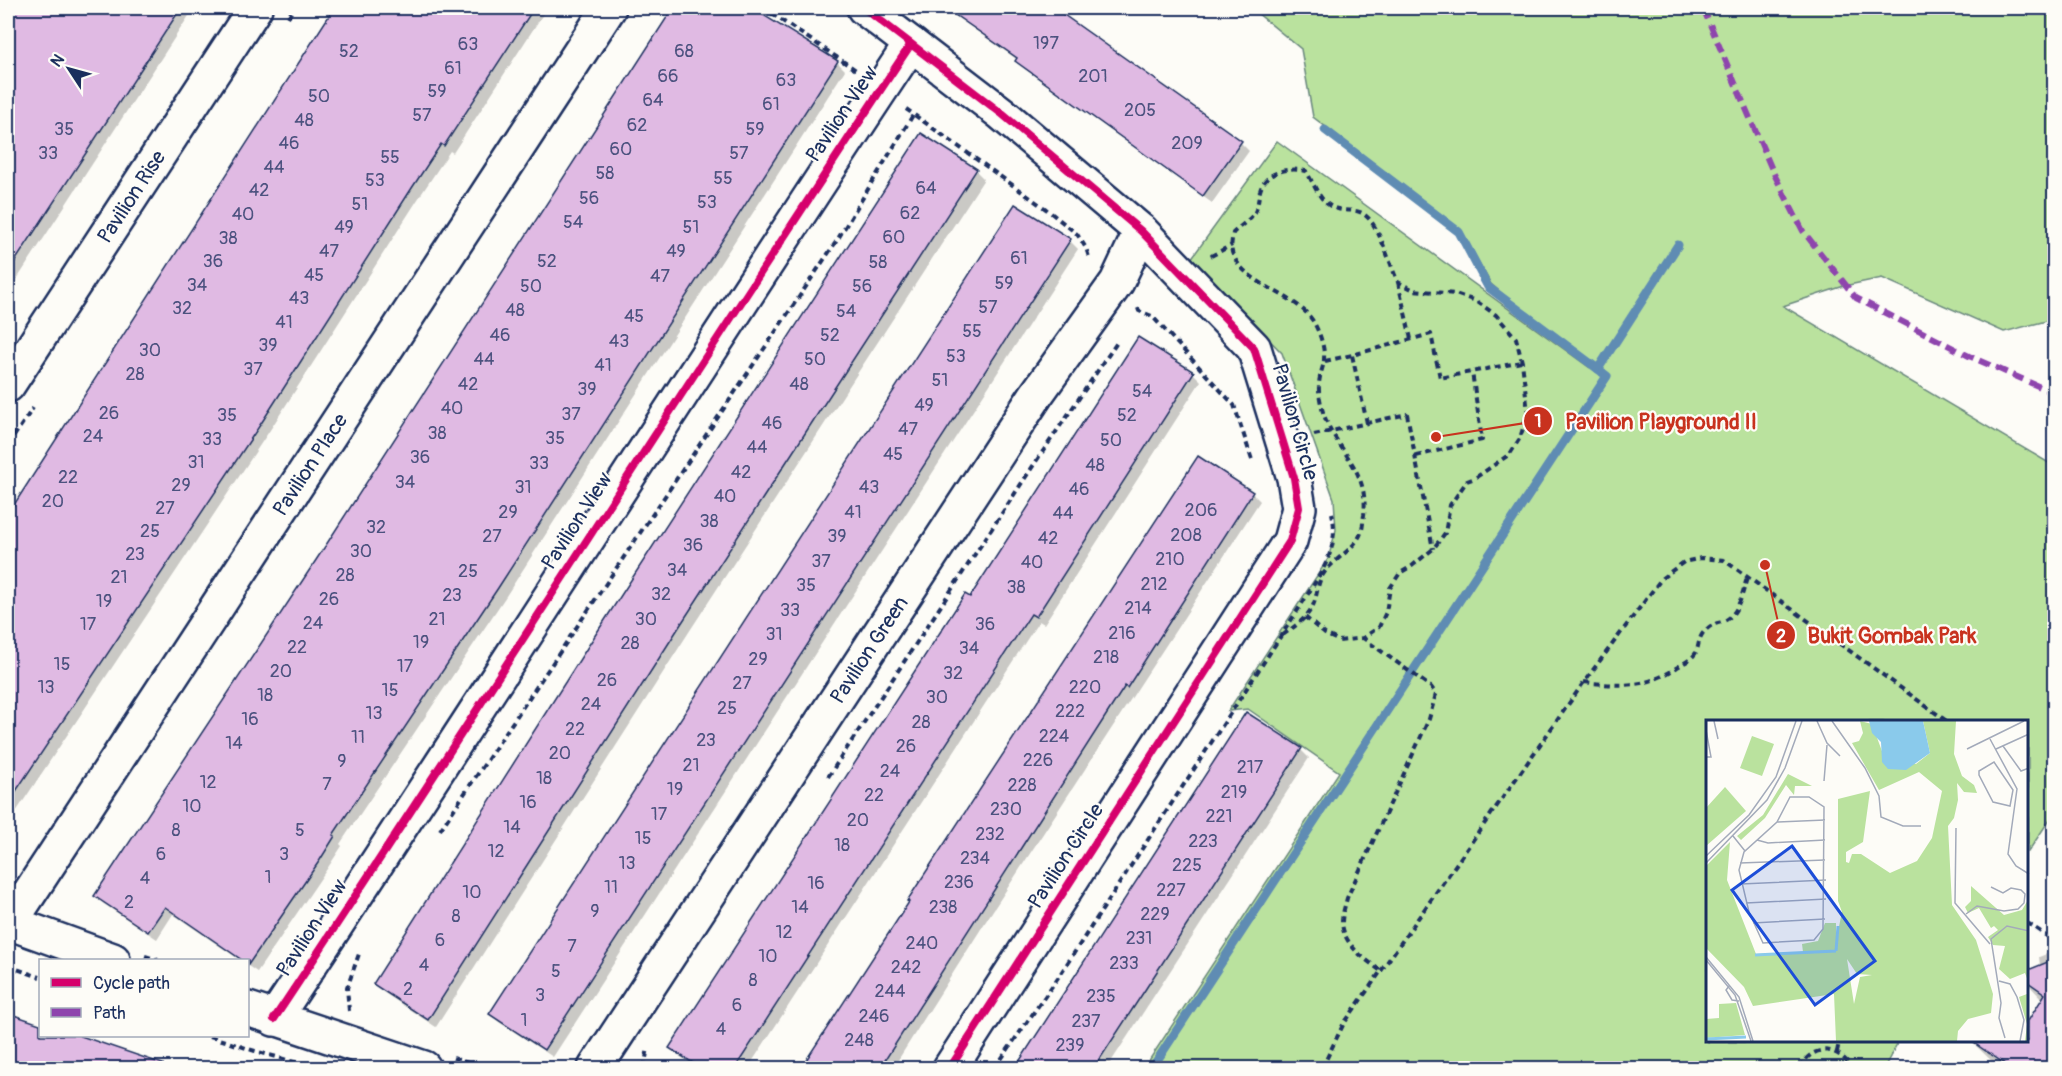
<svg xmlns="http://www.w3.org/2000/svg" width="2062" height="1076" font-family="Pangolin,sans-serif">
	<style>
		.green { fill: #bae29e; stroke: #6a887e; stroke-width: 1.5 }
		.shadow { fill: #0003 }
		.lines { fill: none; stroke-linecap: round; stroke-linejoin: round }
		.stream { stroke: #5e8cb3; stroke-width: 9 }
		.building { fill: #e0bae3; stroke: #1b2f5e; stroke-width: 1.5 }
		.minor-casing { stroke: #1b2f5e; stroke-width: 38 }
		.path { stroke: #1b2f5e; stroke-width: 4; stroke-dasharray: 6 4.5; stroke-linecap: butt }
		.minor { stroke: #fdfcf7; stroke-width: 33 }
		.quiet { stroke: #8e44ad; stroke-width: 6; stroke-dasharray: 12 6; stroke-linecap: butt }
		.cycleway-casing { stroke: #fdfcf7; stroke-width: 11 }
		.cycleway { stroke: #d6006c; stroke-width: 8 }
		.labels { text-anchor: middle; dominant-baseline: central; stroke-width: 4.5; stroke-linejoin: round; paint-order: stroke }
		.number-label { font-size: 18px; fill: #4c527f }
		.street-label { font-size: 21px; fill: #1b2f5e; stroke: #fdfcf7 }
		.inset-river { fill: none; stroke: #8acaeb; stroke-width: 3 }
		.inset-road { fill: none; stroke: #a3aaba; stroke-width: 1.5 }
		.view { fill: #1d4ed8; fill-opacity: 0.15; stroke: #1d4ed8; stroke-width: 3 }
		.inset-edge { fill: none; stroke: #1b2f5e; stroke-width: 3 }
		.leader { fill: none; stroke: #c8321e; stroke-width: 2 }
		.callout-dot { fill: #c8321e; stroke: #fdfcf7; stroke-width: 2 }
		.mark-label { font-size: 18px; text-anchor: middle; font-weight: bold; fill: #fff }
		.callout-label { font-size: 22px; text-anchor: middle; font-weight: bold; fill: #c8321e; stroke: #fdfcf7; stroke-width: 4.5; stroke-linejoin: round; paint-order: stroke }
	</style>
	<rect width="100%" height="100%" fill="#fdfcf7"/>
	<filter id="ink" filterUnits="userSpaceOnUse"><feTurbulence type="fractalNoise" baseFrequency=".0167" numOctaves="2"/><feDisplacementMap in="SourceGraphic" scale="12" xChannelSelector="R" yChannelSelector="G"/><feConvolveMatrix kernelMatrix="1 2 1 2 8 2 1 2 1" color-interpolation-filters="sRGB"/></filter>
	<g filter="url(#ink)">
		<polygon class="green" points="1251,8 2054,8 2054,312 2050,320 2004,332 1882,278 1844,286 1783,306 2054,466 2054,813 2028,852 2028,722 1708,722 1708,1042 1898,1042 1884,1068 1144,1068 1339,772 1248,709 1228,711 1328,559 1336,530 1334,499 1282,353 1191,259 1277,141 1590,368 1491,284 1461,230 1313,117 1301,49"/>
		<g class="shadow">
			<polygon points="8,8 194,8 8,293"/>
			<polygon points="336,8 547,8 453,153 450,151 420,196 270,430 8,824 8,517"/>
			<polygon points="675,8 750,8 837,62 845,70 506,596 340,844 342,846 327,869 257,972 248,966 248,960 240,960 173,914 157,939 104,904 95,896 327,546"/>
			<polygon points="944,8 1052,8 1241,143 1249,151 1212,203 1025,69 1018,60"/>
			<polygon points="922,135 976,171 984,179 689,632 436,1027 383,992 374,984"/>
			<polygon points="1070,241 1078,249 553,1057 499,1022 491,1014"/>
			<polygon points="1193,373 1201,381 1044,624 1039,621 748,1068 699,1068 679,1056 671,1048 970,599"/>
			<polygon points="1252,493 1260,501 986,921 893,1068 803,1068 911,902"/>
			<polygon points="1246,715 1301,750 1309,758 1107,1068 1017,1068"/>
			<polygon points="2054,951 2054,1068 1999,1068 1972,1042 2028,1042 2028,1024 2043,1000 2028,984 2028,971 2040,966 2039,957"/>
			<polygon points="8,1014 40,1025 40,1036 72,1036 172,1068 8,1068"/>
		</g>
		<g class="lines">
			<g class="stream">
				<polyline points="1325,130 1459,232 1488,287 1602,372"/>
				<polyline points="1598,369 1678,245"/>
				<polyline points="1152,1068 1607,376 1603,373"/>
			</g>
		</g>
		<g class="building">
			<polygon points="8,8 181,8 8,272"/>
			<polygon points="334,8 534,8 444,146 441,144 412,188 262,422 8,803 8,514"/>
			<polygon points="673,8 752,8 838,61 498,588 333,835 335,836 320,860 248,965 248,960 242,960 165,907 148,932 94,896 326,545"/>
			<polygon points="945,8 1054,8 1242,141 1203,196 1015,61 1017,58"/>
			<polygon points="921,133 977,169 681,624 428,1020 373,984 594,637"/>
			<polygon points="1015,204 1071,239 544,1050 489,1014"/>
			<polygon points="1138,337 1194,372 1036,617 1031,614 735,1068 701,1068 669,1048 965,594 970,597"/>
			<polygon points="1198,456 1253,492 1127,688 1125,686 1105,717 880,1068 801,1068 909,902 907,901"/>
			<polygon points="1246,712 1302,748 1143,993 1094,1068 1015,1068"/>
			<polygon points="2055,959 2055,1068 2011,1068 1971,1041 2028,1041 2028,1021 2045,994 2028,982 2028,970"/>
			<polygon points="8,1013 40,1024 40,1035 78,1035 163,1064 163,1068 8,1068"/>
		</g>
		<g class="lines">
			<defs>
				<g id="minor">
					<polyline points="864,8 1001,113 1141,231 1254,348 1294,478 1299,508 1290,541 950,1068"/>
					<path id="s1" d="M 8,385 L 255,8"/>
					<polyline points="8,922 113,960"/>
					<path id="s2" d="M 10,923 L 609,8"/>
					<polyline points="248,1009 424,1068"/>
					<path d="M 274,1019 C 489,696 696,367 911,44"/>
					<path id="s3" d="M 595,1068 L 1036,395 L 1117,282 L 1141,231"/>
				</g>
			</defs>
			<use href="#minor" class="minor-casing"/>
			<g class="path">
				<polyline points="763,8 856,70"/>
				<polyline points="288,17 294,8"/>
				<polyline points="906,109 1046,209 1077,234 1086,248 1090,260"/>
				<polyline points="1211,256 1232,245"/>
				<polyline points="1398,282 1411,339"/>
				<polyline points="1138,308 1139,311 1152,316 1234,405 1252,460"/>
				<polyline points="1325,361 1352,355"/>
				<polyline points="1367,423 1352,355 1431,334 1440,378 1522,362"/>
				<polyline points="1314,435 1407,414 1433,549"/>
				<polyline points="8,445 33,408"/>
				<polyline points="1416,456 1482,440 1472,372"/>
				<path d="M 1283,635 C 1295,626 1309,617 1314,603 C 1318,592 1317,583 1324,573 C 1334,559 1355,549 1361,533 C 1363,528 1363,521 1364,515 C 1370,465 1330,448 1321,404 C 1319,395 1318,386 1320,377 C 1321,371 1324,365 1324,359 C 1325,347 1319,331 1313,321 C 1294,292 1248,287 1233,255 C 1230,249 1232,239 1233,233 C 1239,227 1248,221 1254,214 C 1258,207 1258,199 1260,191 C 1265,171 1289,167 1306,171 C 1315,185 1320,205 1338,209 C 1348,212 1356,208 1365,215 C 1379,225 1390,265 1398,282 L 1414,290 L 1455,294 L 1476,301 L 1496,315 L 1516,338 L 1522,362 L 1528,412 L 1520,438 L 1510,454 L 1475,478 L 1467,481 L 1450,505 L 1445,533 L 1433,549 L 1412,566 L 1400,573 L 1390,588 L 1386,612 L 1379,627 L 1363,638 L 1339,641 L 1325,634 L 1305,617"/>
				<path d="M 1584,682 C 1619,686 1645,689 1676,668 C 1682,664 1691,660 1695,654 C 1699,648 1698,639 1703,633 C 1713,622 1715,625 1726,620 C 1740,612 1743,589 1748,575"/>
				<polyline points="828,777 1037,460 1118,341"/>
				<polyline points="440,830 836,242 913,115"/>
				<polyline points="2028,926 2029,924 2054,941"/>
				<polyline points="145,956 158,960"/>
				<polyline points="8,966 40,977"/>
				<polyline points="1381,971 1584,682 1662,578 1684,562 1701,558 1724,560 1948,722"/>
				<polyline points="349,1011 347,988 360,951"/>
				<polyline points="210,1036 255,1051 298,1063"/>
				<polyline points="1837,1052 1839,1042"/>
				<polyline points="453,1058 483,1068"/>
				<polyline points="644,1068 648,1048"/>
				<path d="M 995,1068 L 1059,976 L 1303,602 C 1321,572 1340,550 1332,513"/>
				<path d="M 1322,1068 L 1343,1025 L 1381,971 C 1365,959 1343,945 1342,922 C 1342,915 1345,906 1347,898 L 1429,719 L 1436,694 L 1431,687 L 1363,638"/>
				<path d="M 1800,1068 C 1813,1043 1838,1046 1852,1068"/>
			</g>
			<use href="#minor" class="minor"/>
			<polyline class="quiet" points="1703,8 1773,172 1803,231 1856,298 1969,356 2054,393"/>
			<defs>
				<g id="cycleway">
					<polyline points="864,8 1001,113 1141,231 1254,348 1294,478 1299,508 1290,541 950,1068"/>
					<path d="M 274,1019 C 489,696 696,367 911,44"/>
				</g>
			</defs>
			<use href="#cycleway" class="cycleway-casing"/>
			<use href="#cycleway" class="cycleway"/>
		</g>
	</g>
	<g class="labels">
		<g class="number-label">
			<text x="1046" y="43">197</text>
			<text x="468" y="44">63</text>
			<text x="349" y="51">52</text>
			<text x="684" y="51">68</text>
			<text x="453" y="68">61</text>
			<text x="668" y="76">66</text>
			<text x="1093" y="76">201</text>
			<text x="786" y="80">63</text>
			<text x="437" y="91">59</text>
			<text x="319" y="96">50</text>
			<text x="653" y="100">64</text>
			<text x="771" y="104">61</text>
			<text x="1140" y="110">205</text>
			<text x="422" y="115">57</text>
			<text x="304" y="120">48</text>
			<text x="637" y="125">62</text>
			<text x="64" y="129">35</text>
			<text x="755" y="129">59</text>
			<text x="289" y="143">46</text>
			<text x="1187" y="143">209</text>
			<text x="621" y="149">60</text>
			<text x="48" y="153">33</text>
			<text x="739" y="153">57</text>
			<text x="390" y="157">55</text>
			<text x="274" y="167">44</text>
			<text x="605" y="173">58</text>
			<text x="723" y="178">55</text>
			<text x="375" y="180">53</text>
			<text x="926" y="188">64</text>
			<text x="259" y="190">42</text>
			<text x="589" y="198">56</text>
			<text x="707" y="202">53</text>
			<text x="360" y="204">51</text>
			<text x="910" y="213">62</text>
			<text x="243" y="214">40</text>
			<text x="573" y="222">54</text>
			<text x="344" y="227">49</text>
			<text x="691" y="227">51</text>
			<text x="894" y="237">60</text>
			<text x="228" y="238">38</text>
			<text x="329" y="251">47</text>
			<text x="676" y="251">49</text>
			<text x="1019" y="258">61</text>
			<text x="213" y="261">36</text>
			<text x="547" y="261">52</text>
			<text x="878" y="262">58</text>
			<text x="314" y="275">45</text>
			<text x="660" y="276">47</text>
			<text x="1004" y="283">59</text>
			<text x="197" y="285">34</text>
			<text x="531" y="286">50</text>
			<text x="862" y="286">56</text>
			<text x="299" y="298">43</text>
			<text x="988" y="307">57</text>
			<text x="182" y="308">32</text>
			<text x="515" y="310">48</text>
			<text x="846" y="311">54</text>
			<text x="634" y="316">45</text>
			<text x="284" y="322">41</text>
			<text x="972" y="331">55</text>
			<text x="500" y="335">46</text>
			<text x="830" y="335">52</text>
			<text x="619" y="341">43</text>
			<text x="268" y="345">39</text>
			<text x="150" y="350">30</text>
			<text x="956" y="356">53</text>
			<text x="484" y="359">44</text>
			<text x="815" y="359">50</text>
			<text x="603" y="365">41</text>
			<text x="253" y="369">37</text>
			<text x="135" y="374">28</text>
			<text x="940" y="380">51</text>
			<text x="468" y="384">42</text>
			<text x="799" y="384">48</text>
			<text x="587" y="389">39</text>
			<text x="1142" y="391">54</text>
			<text x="924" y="405">49</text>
			<text x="452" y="408">40</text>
			<text x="109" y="413">26</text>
			<text x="571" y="414">37</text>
			<text x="227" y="415">35</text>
			<text x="1127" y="415">52</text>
			<text x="772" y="423">46</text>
			<text x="908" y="429">47</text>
			<text x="437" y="433">38</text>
			<text x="93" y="436">24</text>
			<text x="555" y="438">35</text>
			<text x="212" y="439">33</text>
			<text x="1111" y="440">50</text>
			<text x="757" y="447">44</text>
			<text x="893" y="454">45</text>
			<text x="420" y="457">36</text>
			<text x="196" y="462">31</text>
			<text x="539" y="463">33</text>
			<text x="1095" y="465">48</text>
			<text x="741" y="472">42</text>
			<text x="68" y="477">22</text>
			<text x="405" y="482">34</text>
			<text x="181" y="485">29</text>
			<text x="523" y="487">31</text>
			<text x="869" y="487">43</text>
			<text x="1079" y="489">46</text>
			<text x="725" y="496">40</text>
			<text x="53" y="501">20</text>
			<text x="165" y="508">27</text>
			<text x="1201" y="510">206</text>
			<text x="508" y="512">29</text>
			<text x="853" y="512">41</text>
			<text x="1063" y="513">44</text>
			<text x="709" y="521">38</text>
			<text x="376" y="527">32</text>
			<text x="150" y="531">25</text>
			<text x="1186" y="535">208</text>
			<text x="492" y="536">27</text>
			<text x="837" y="536">39</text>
			<text x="1048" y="538">42</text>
			<text x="693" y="545">36</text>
			<text x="361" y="551">30</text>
			<text x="135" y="554">23</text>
			<text x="1170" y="559">210</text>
			<text x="821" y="561">37</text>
			<text x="1032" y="562">40</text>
			<text x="677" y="570">34</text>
			<text x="468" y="571">25</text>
			<text x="345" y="575">28</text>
			<text x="119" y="577">21</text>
			<text x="1154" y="584">212</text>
			<text x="806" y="585">35</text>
			<text x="1016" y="587">38</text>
			<text x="661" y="594">32</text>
			<text x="452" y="595">23</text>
			<text x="329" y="599">26</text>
			<text x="104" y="601">19</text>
			<text x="1138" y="608">214</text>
			<text x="790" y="610">33</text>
			<text x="437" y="619">21</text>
			<text x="646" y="619">30</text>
			<text x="313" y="623">24</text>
			<text x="88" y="624">17</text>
			<text x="985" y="624">36</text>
			<text x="1122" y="633">216</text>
			<text x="774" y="634">31</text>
			<text x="421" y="642">19</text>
			<text x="630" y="643">28</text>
			<text x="297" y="647">22</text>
			<text x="969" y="648">34</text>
			<text x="1106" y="657">218</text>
			<text x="758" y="659">29</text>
			<text x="62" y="664">15</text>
			<text x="405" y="666">17</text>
			<text x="281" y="671">20</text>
			<text x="953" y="673">32</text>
			<text x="607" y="680">26</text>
			<text x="742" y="683">27</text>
			<text x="46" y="687">13</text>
			<text x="1085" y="687">220</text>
			<text x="390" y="690">15</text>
			<text x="265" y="695">18</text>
			<text x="937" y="697">30</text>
			<text x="591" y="704">24</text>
			<text x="727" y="708">25</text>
			<text x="1070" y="711">222</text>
			<text x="374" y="713">13</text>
			<text x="250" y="719">16</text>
			<text x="921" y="722">28</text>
			<text x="575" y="729">22</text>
			<text x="1054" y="736">224</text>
			<text x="358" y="737">11</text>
			<text x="706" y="740">23</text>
			<text x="234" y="743">14</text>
			<text x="906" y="746">26</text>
			<text x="560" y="753">20</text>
			<text x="1038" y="760">226</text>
			<text x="342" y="761">9</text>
			<text x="691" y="765">21</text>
			<text x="1250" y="767">217</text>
			<text x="890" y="771">24</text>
			<text x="544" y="778">18</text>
			<text x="208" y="782">12</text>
			<text x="327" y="784">7</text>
			<text x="1022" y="785">228</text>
			<text x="675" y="789">19</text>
			<text x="1234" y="792">219</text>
			<text x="874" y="795">22</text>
			<text x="528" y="802">16</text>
			<text x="192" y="806">10</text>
			<text x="1006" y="809">230</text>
			<text x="659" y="814">17</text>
			<text x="1219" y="816">221</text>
			<text x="858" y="820">20</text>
			<text x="512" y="827">14</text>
			<text x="176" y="830">8</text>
			<text x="300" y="830">5</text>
			<text x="990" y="834">232</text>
			<text x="643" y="838">15</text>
			<text x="1203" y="841">223</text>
			<text x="842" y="845">18</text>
			<text x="496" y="851">12</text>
			<text x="161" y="854">6</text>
			<text x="284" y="854">3</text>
			<text x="975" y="858">234</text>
			<text x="627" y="863">13</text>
			<text x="1187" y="865">225</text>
			<text x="268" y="877">1</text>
			<text x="145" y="878">4</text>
			<text x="959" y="882">236</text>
			<text x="816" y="883">16</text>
			<text x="611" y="887">11</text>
			<text x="1171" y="890">227</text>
			<text x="472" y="892">10</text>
			<text x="129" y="902">2</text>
			<text x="800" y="907">14</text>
			<text x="943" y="907">238</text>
			<text x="595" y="911">9</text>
			<text x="1155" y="914">229</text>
			<text x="456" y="916">8</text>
			<text x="784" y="932">12</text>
			<text x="1139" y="938">231</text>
			<text x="440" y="940">6</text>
			<text x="922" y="943">240</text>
			<text x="572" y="946">7</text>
			<text x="768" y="956">10</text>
			<text x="1124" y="963">233</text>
			<text x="424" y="965">4</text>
			<text x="906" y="967">242</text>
			<text x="556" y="971">5</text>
			<text x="753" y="980">8</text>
			<text x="408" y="989">2</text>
			<text x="890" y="991">244</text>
			<text x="540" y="995">3</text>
			<text x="1101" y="996">235</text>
			<text x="737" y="1005">6</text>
			<text x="874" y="1016">246</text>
			<text x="524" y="1020">1</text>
			<text x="1086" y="1021">237</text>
			<text x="721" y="1029">4</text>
			<text x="859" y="1040">248</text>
			<text x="1070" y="1045">239</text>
		</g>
		<g class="street-label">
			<text transform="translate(842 114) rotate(-56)">Pavilion View</text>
			<text stroke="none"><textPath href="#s1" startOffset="225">Pavilion Rise</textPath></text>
			<text transform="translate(1295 422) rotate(74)">Pavilion Circle</text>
			<text stroke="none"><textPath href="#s2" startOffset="548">Pavilion Place</textPath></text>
			<text transform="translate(577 521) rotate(-57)">Pavilion View</text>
			<text stroke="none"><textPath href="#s3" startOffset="500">Pavilion Green</textPath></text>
			<text transform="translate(1066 856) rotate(-57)">Pavilion Circle</text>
			<text transform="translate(312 928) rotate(-57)">Pavilion View</text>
		</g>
	</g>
	<g transform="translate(1706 720)">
		<rect width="322" height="322" fill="#fdfcf7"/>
		<path d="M 154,1 L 166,4 L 177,34 L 210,44 L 224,33 L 217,1 L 250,1 L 248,34 L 256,56 L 268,65 L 271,73 L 258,72 L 251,63 L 252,80 L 248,98 L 242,106 L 246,185 L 270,220 L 287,274 L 285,293 L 262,299 L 252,311 L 251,321 L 125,321 L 130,321 L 128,274 L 47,286 L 38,267 L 0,228 L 0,146 L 24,122 L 21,160 L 50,234 L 97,232 L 96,224 L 112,221 L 119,203 L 130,203 L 130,221 L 136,192 L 132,181 L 132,79 L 164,71 L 157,122 L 140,132 L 140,142 L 143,143 L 146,134 L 155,134 L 184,153 L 211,141 L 226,118 L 236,71 L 213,52 L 173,70 L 146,23 L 153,21 L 157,13 ZM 141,239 L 151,254 L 166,255 L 154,257 L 148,284 ZM 46,16 L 68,24 L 56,56 L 34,48 ZM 82,54 L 106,66 L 89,66 L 88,75 L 80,65 L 59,98 L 35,120 L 31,116 L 57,95 ZM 19,67 L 40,91 L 0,126 L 0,88 ZM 265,166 L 298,195 L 316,190 L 322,180 L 322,261 L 319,253 L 304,259 L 293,249 L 299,226 L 287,225 L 282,217 L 292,210 L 288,206 L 285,208 L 273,188 L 262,193 L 259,187 L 265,181 ZM 322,268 L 322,321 L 319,321 L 321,304 L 313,277 L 321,274 ZM 30,283 L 39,315 L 0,318 L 0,299 L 13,298 L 13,284 Z" fill="#bae29e" fill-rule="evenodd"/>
		<path d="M 163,1 L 217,1 L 224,33 L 200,50 L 182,49 L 176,42 L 175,22 L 166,13 Z" fill="#8acaeb"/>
		<path class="inset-river" d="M 130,231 L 132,206M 49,235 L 130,231M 0,319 L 40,317"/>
		<path class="inset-road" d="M 8,1 L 12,19M 111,1 L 121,23 L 134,36M 126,1 L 159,48 L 173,76 L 175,97 L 197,106 L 215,106M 0,10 L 5,37 L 0,37M 284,19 L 311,69 L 302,134 L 310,146 L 323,154M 297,26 L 315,51 L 323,48M 261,29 L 318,1M 290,29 L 323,14M 288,42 L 307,70 L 304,86 L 287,82 L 273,55 L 273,51 ZM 118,61 L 121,25M 84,77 L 103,77 L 118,87 L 117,209 L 108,220 L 57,223 L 43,192 L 33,150 L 38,132 L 71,102 ZM 71,102 L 119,100M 250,108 L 249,183 L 284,224M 27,116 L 39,131M 51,120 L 62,123 L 119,120M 0,136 L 43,95 L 70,57 L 90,1M 0,143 L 61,80 L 79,48 L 96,1M 34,143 L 119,140M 35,164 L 120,160M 40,183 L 120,179M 260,194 L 271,186 L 298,191 L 312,189 L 318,183 L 319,174 L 315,170 L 305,168 L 297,173 L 285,167M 47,203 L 119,199M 0,237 L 33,277 L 47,321M 0,240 L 29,275 L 45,321M 293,261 L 304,264 L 311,277 L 318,300 L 314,321M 23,266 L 20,270 L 26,280 L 33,281M 299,318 L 293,298 L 295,283 L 285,219 L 301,206 L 323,211"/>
		<path class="view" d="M 86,126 L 169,241 L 109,285 L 26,170 Z"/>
		<rect width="322" height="322" class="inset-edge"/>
	</g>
	<path class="leader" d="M1436 437L1538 421M1765 565L1781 635"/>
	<g class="callout-dot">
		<circle cx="1436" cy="437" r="6"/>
		<circle cx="1765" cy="565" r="6"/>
		<circle cx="1538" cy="421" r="15"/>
		<circle cx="1781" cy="635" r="15"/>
	</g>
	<g class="mark-label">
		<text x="1538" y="427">1</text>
		<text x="1781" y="642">2</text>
	</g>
	<g class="callout-label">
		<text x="1661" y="429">Pavilion Playground II</text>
		<text x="1892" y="643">Bukit Gombak Park</text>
	</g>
	<rect width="2062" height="1076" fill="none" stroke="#fdfcf7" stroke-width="30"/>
	<rect x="15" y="15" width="2032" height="1046" fill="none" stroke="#1b2f5e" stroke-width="2" filter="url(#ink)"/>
	<rect x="39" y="959" width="210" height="78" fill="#fdfcf7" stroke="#a3aaba" stroke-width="1.5"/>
	<rect x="51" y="978" width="30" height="9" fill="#d6006c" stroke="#a3aaba" stroke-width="1.5"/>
	<text x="93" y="989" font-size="18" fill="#1b2f5e">Cycle path</text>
	<rect x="51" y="1008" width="30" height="9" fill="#8e44ad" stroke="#a3aaba" stroke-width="1.5"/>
	<text x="93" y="1019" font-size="18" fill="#1b2f5e">Path</text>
	<g transform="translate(69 69) rotate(306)" stroke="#fdfcf7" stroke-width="4.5" paint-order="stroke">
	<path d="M0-4.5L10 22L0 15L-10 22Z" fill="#1b2f5e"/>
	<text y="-9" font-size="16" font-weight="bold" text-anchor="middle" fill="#1b2f5e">N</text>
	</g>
</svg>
